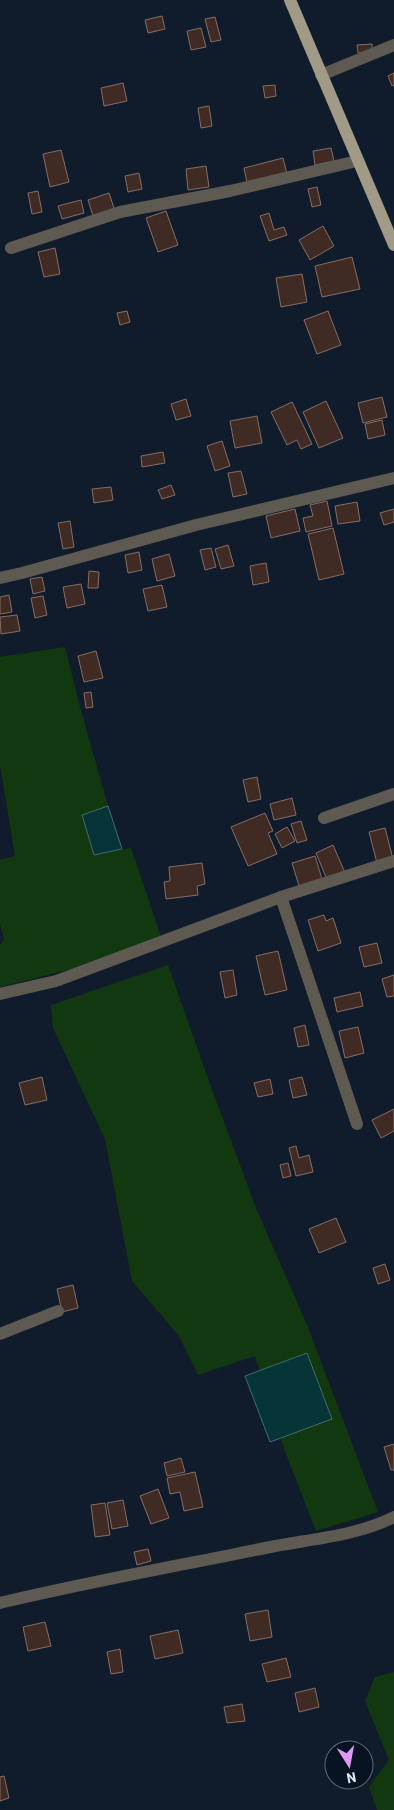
<svg xmlns="http://www.w3.org/2000/svg" width="394" height="1810" font-family="Barlow,sans-serif">
	<style>
		.green { fill: #123810 }
		.water { fill: #053537; stroke: #476b6f }
		.building { fill: #402b24; stroke: #866d65 }
		.lines { fill: none; stroke-linecap: round; stroke-linejoin: round }
		.minor { stroke: #5e5a51; stroke-width: 12 }
		.major { stroke: #a19a86; stroke-width: 12 }
	</style>
	<rect width="100%" height="100%" fill="#101c2b"/>
	<g class="green">
		<polygon points="65,647 80,707 108,806 82,815 94,855 131,848 161,937 71,969 0,987 0,945 4,940 0,923 0,860 15,856 0,765 0,657"/>
		<polygon points="168,965 211,1087 256,1208 307,1325 378,1512 316,1531 286,1454 255,1356 198,1375 179,1336 132,1281 105,1139 53,1028 51,1005"/>
		<polygon points="394,1672 394,1810 377,1810 369,1787 389,1760 365,1701 375,1677"/>
	</g>
	<g class="water">
		<polygon points="108,806 122,849 94,855 82,815"/>
		<polygon points="307,1353 332,1419 270,1442 245,1376"/>
	</g>
	<g class="building">
		<polygon points="162,16 165,29 148,33 145,20"/>
		<polygon points="215,17 221,40 211,42 205,19"/>
		<polygon points="201,28 206,47 191,50 187,31"/>
		<polygon points="372,44 372,51 358,53 357,45"/>
		<polygon points="394,73 394,85 392,86 388,76"/>
		<polygon points="123,83 127,101 104,106 101,88"/>
		<polygon points="275,85 276,96 265,98 263,86"/>
		<polygon points="209,106 212,126 201,128 198,108"/>
		<polygon points="331,148 334,161 315,165 313,151"/>
		<polygon points="61,150 69,182 50,187 43,154"/>
		<polygon points="283,158 287,174 247,183 244,168"/>
		<polygon points="206,166 209,187 188,190 186,169"/>
		<polygon points="139,173 142,189 128,192 125,176"/>
		<polygon points="317,187 321,205 312,207 308,189"/>
		<polygon points="38,191 42,212 32,214 28,193"/>
		<polygon points="109,193 115,211 94,219 88,200"/>
		<polygon points="81,200 84,213 62,219 58,206"/>
		<polygon points="166,211 178,245 158,252 146,218"/>
		<polygon points="269,213 274,230 284,227 287,235 269,241 260,216"/>
		<polygon points="323,226 334,246 310,260 299,240"/>
		<polygon points="55,248 60,274 44,277 38,252"/>
		<polygon points="352,257 360,289 322,297 315,266"/>
		<polygon points="302,274 307,302 281,307 276,278"/>
		<polygon points="127,311 130,322 120,325 117,313"/>
		<polygon points="328,311 341,345 317,354 304,320"/>
		<polygon points="382,397 387,417 363,423 358,403"/>
		<polygon points="186,399 191,416 176,420 171,404"/>
		<polygon points="326,401 343,438 319,448 303,412"/>
		<polygon points="292,402 312,444 301,449 297,440 287,445 271,412"/>
		<polygon points="257,416 262,443 235,448 230,421"/>
		<polygon points="382,420 385,435 368,439 365,424"/>
		<polygon points="222,441 230,466 215,471 207,446"/>
		<polygon points="163,452 165,463 142,467 141,456"/>
		<polygon points="241,471 247,494 233,497 228,473"/>
		<polygon points="171,485 175,495 162,499 158,490"/>
		<polygon points="111,487 113,500 94,503 92,489"/>
		<polygon points="327,501 332,526 306,532 303,518 313,516 310,505"/>
		<polygon points="357,502 360,521 338,524 335,506"/>
		<polygon points="295,509 300,531 271,538 266,516"/>
		<polygon points="394,509 394,522 384,525 380,513"/>
		<polygon points="70,521 74,547 63,549 58,523"/>
		<polygon points="333,528 344,574 319,580 308,534"/>
		<polygon points="228,545 234,566 221,569 215,549"/>
		<polygon points="211,548 216,567 205,570 200,550"/>
		<polygon points="139,552 142,570 128,573 125,555"/>
		<polygon points="169,554 175,576 157,581 152,559"/>
		<polygon points="266,563 269,582 253,585 250,566"/>
		<polygon points="89,571 99,572 98,588 88,588"/>
		<polygon points="42,577 45,591 33,594 30,579"/>
		<polygon points="81,584 85,604 67,608 63,587"/>
		<polygon points="162,585 167,607 148,611 143,589"/>
		<polygon points="9,595 12,612 0,614 0,597"/>
		<polygon points="43,596 47,615 35,618 31,598"/>
		<polygon points="17,615 20,631 1,634 0,617"/>
		<polygon points="96,651 103,678 84,682 78,656"/>
		<polygon points="91,692 93,707 86,708 84,693"/>
		<polygon points="257,777 261,799 248,802 243,780"/>
		<polygon points="292,798 296,815 274,820 270,804"/>
		<polygon points="265,813 273,831 268,833 277,854 248,866 231,827"/>
		<polygon points="301,821 307,840 297,843 291,824"/>
		<polygon points="287,827 295,841 282,848 275,834"/>
		<polygon points="385,828 393,859 377,863 369,832"/>
		<polygon points="333,845 346,875 328,882 316,853"/>
		<polygon points="315,856 323,882 300,889 292,863"/>
		<polygon points="202,863 205,884 197,886 198,895 166,899 164,882 170,881 169,867"/>
		<polygon points="324,915 326,921 333,918 341,943 318,951 308,920"/>
		<polygon points="377,943 382,963 364,967 359,947"/>
		<polygon points="278,951 287,990 265,995 256,956"/>
		<polygon points="233,970 237,995 225,998 220,972"/>
		<polygon points="394,975 394,996 387,997 382,979"/>
		<polygon points="360,992 363,1006 337,1012 334,998"/>
		<polygon points="305,1025 309,1045 298,1047 294,1028"/>
		<polygon points="358,1027 364,1053 345,1058 339,1031"/>
		<polygon points="42,1077 47,1100 25,1105 19,1083"/>
		<polygon points="302,1077 307,1095 293,1098 289,1080"/>
		<polygon points="270,1079 273,1094 258,1097 254,1083"/>
		<polygon points="394,1109 394,1131 381,1138 372,1120"/>
		<polygon points="296,1146 299,1158 309,1155 313,1172 296,1176 289,1148"/>
		<polygon points="288,1163 291,1176 283,1178 280,1165"/>
		<polygon points="336,1218 346,1242 319,1253 309,1229"/>
		<polygon points="385,1264 390,1280 378,1284 373,1268"/>
		<polygon points="73,1285 78,1308 62,1312 57,1289"/>
		<polygon points="394,1444 394,1470 391,1470 384,1447"/>
		<polygon points="181,1458 185,1472 167,1476 164,1463"/>
		<polygon points="195,1472 203,1507 184,1511 180,1492 170,1494 167,1478"/>
		<polygon points="158,1489 169,1518 151,1524 140,1496"/>
		<polygon points="123,1500 128,1526 112,1529 107,1503"/>
		<polygon points="105,1503 110,1535 95,1537 91,1505"/>
		<polygon points="148,1549 151,1561 137,1565 134,1552"/>
		<polygon points="268,1610 272,1637 250,1641 245,1614"/>
		<polygon points="45,1622 51,1646 28,1651 23,1627"/>
		<polygon points="178,1630 183,1653 155,1659 150,1636"/>
		<polygon points="120,1649 123,1672 111,1674 107,1652"/>
		<polygon points="286,1658 291,1677 267,1682 262,1664"/>
		<polygon points="315,1688 319,1707 299,1712 295,1693"/>
		<polygon points="242,1704 245,1721 227,1723 224,1707"/>
		<polygon points="4,1776 9,1798 0,1801 0,1777"/>
	</g>
	<g class="lines">
		<g class="minor">
			<polyline points="321,75 394,45"/>
			<polyline points="11,248 120,212 230,191 357,161"/>
			<polyline points="0,578 22,573 196,525 394,478"/>
			<polyline points="324,818 394,794"/>
			<polyline points="281,897 357,1124"/>
			<polyline points="0,994 56,981 281,897 394,861"/>
			<polyline points="0,1334 58,1311"/>
			<path d="M 0,1603 C 88,1582 177,1566 265,1548 C 308,1539 354,1537 394,1517"/>
		</g>
		<polyline class="major" points="290,0 394,245"/>
	</g>
	<g transform="translate(349 1765) rotate(169)"><circle r="24" fill="#071321" stroke="#5e6975"/>
	<path d="M0-4L9 19L0 12L-9 19Z" fill="#dd99f3"/>
	<text y="-8" font-size="14" font-weight="bold" text-anchor="middle" fill="#e0e9f3">N</text>
	</g>
</svg>
